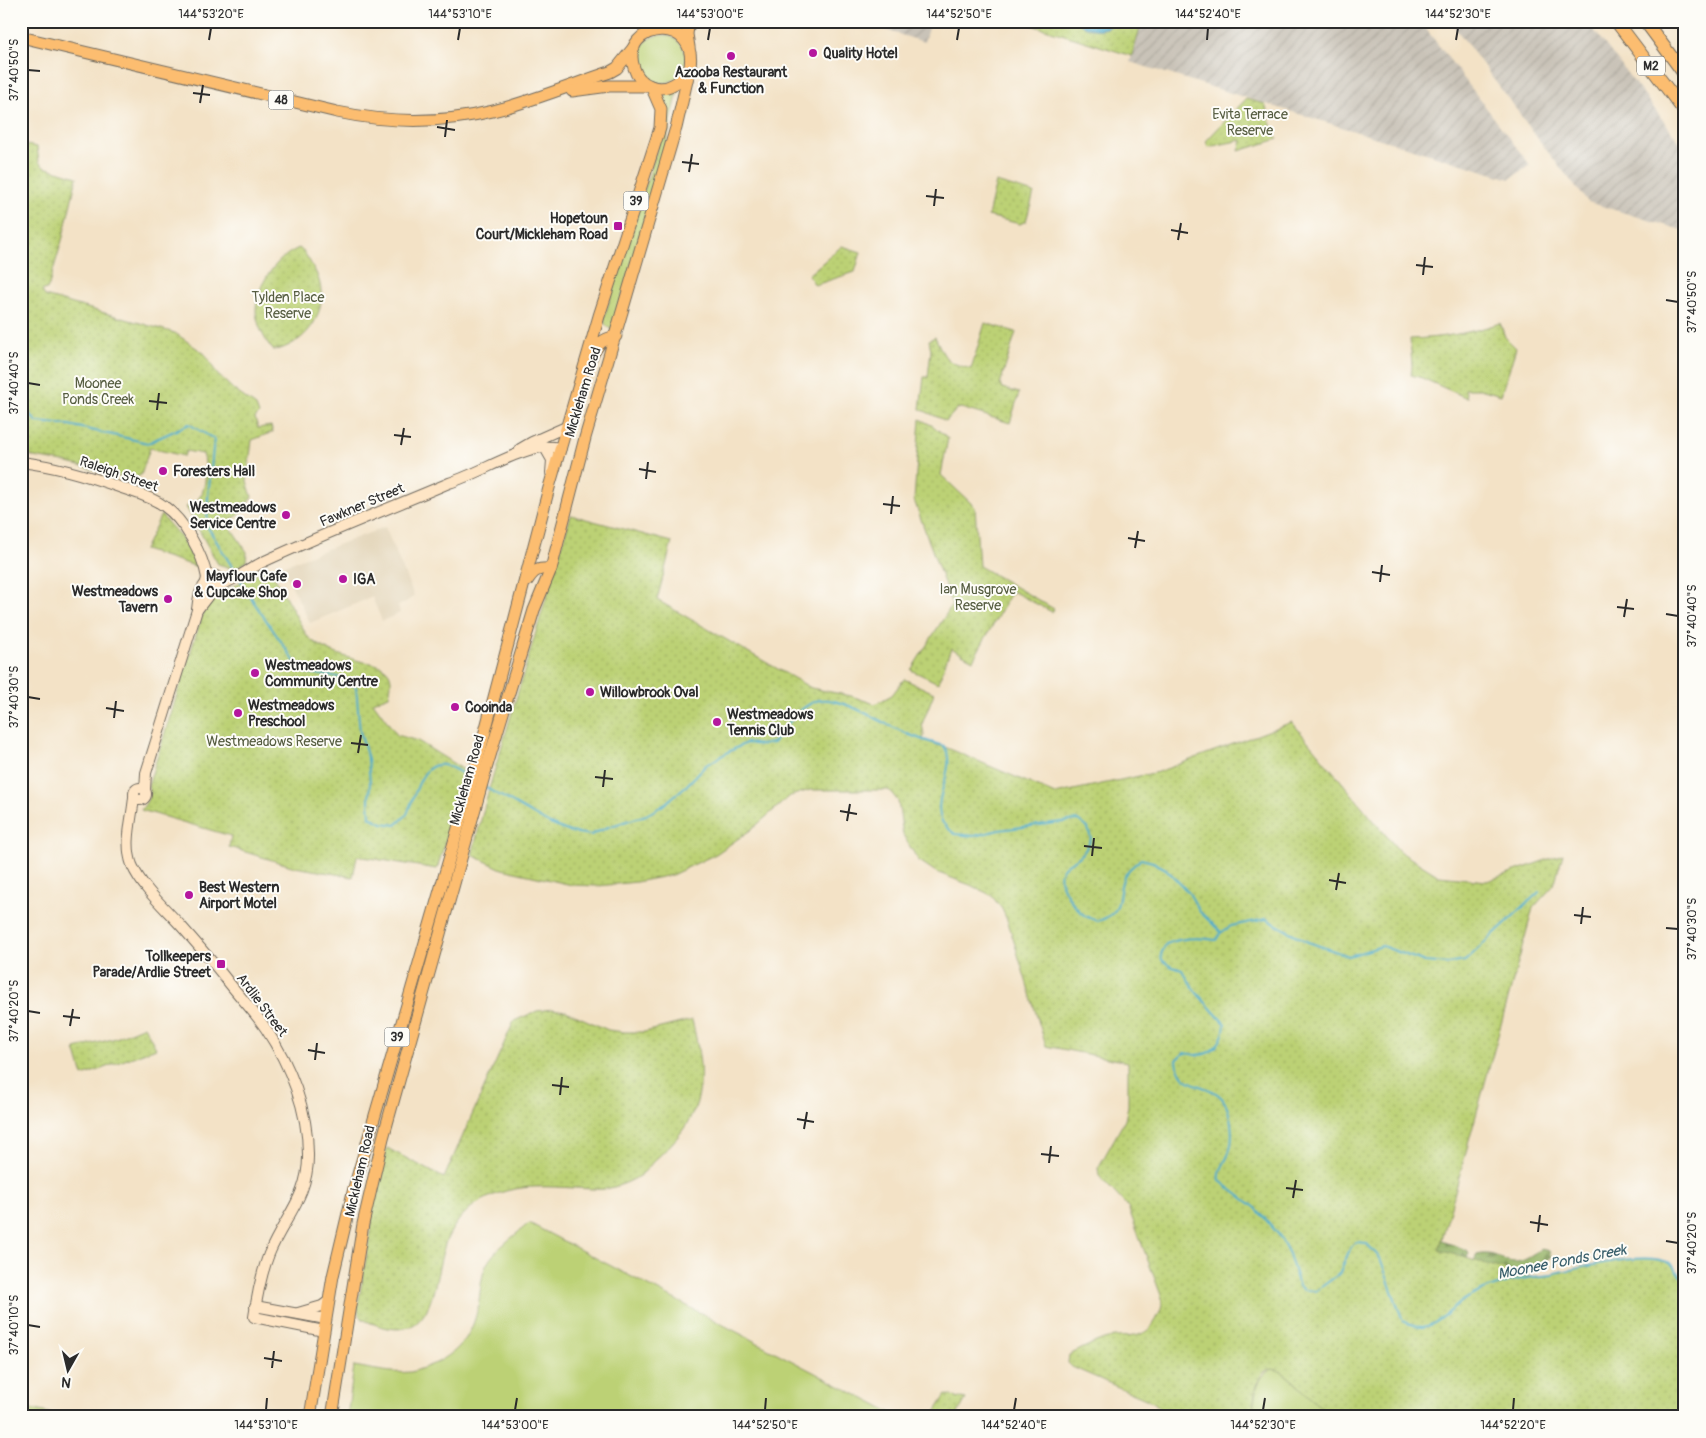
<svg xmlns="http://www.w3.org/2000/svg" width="1706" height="1438" font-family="Pangolin,sans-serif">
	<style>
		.built { fill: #e1d2b4 }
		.industrial { fill: url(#industrial-furrows) }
		.grass { fill: #bcd175; stroke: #747e50 }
		.forest { fill: url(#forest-firs); stroke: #606f48 }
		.park { fill: url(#park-dots); stroke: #747e50 }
		.water { fill: url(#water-waves); stroke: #3c6c7c }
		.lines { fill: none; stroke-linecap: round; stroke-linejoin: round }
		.stream { stroke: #4eadcd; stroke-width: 2 }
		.secondary-casing { stroke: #716b61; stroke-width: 12 }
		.primary-casing { stroke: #716b61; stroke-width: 13 }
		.highway-casing { stroke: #716b61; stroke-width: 14 }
		.secondary { stroke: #fee5c5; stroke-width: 10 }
		.primary { stroke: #fcbd6f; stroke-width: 11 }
		.highway { stroke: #fcbd6f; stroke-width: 12 }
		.ticks { fill: none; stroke: #2b2b2b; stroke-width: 2 }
		.poi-dot { fill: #b5179e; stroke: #fdfcf7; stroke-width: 2 }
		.labels { text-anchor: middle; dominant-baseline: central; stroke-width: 4; stroke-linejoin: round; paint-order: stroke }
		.shield { fill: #fdfcf7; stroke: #6a6a68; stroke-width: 1 }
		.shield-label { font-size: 12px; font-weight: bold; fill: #2b2b2b }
		.poi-label { font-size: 14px; font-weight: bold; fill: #2b2b2b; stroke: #fdfcf7; text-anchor: start }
		.park-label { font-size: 14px; fill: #565d41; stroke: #fdfcf7 }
		.street-label { font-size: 14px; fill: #2b2b2b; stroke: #fdfcf7 }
		.water-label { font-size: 15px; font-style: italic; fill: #395f6c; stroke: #fdfcf7 }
		.neatline { fill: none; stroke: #2b2b2b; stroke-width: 2 }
		.ticks-label { font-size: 12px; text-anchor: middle; fill: #2b2b2b }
	</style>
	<defs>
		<pattern id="industrial-furrows" width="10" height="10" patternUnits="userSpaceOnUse" patternTransform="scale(1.25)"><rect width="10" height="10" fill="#c9c3b8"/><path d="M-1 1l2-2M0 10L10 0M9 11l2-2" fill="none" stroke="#ada89e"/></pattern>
		<pattern id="forest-firs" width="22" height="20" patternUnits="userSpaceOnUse" patternTransform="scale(1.25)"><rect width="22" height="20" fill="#95b366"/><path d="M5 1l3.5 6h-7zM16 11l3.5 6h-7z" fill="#7a9254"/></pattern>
		<pattern id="park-dots" width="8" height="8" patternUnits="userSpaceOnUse" patternTransform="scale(1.25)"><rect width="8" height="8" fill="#bcd175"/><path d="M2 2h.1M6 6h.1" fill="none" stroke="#a2b465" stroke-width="1.8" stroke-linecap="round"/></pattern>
		<pattern id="water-waves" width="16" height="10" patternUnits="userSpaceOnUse" patternTransform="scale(1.25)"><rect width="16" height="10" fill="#4eadcd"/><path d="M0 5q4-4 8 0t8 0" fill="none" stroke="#418da7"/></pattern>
	</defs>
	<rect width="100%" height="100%" fill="#fdfcf7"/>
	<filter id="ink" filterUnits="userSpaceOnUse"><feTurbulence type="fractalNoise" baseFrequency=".02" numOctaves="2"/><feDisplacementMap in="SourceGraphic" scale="10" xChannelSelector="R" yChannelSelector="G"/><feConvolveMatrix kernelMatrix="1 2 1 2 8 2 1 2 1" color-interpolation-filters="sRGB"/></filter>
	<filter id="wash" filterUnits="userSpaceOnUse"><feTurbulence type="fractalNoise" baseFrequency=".0096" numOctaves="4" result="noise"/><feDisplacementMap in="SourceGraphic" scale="20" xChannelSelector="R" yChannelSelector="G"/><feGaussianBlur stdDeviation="1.12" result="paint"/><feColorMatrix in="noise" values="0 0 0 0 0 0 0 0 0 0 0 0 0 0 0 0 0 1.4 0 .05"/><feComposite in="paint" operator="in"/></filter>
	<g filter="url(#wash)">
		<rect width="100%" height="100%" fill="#f3e2c6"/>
		<polygon class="built" points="385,527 414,596 406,602 398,606 400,613 382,621 372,597 310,623 282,566"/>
		<g class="industrial">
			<polygon points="856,21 930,21 924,42"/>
			<polygon points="1142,21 1420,21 1530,165 1510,179 1130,62"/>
			<polygon points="1450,21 1587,21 1685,149 1685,231 1588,202 1548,152"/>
			<polygon points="1669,21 1685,21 1685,43"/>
		</g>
		<g class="grass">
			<circle cx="662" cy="59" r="24"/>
			<polygon points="677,88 678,91 663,156 612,330 611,330 605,324 604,318 660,140 658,92"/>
			<path d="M 529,1223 L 899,1417 L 347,1417 L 354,1366 C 372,1369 392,1374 411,1372 C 419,1370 428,1366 436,1363 C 461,1350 472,1335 478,1307 C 481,1292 480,1272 490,1259 C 498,1247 518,1233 529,1223 Z"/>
			<path d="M 1272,1369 L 1282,1371 L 1323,1408 L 1365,1417 L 1252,1417 C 1255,1400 1254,1377 1272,1369 Z"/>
			<polygon points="21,1407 66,1417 21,1417"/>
		</g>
		<g class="forest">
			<polygon points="1413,1228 1438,1235 1445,1242 1467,1250 1469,1253 1465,1263 1456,1268"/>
			<path d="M 1541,1249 L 1549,1251 L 1551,1257 L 1541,1267 L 1526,1267 L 1509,1276 L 1470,1268 L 1477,1255 C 1505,1248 1506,1278 1541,1249 Z"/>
		</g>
		<g class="park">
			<polygon points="1019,21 1142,21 1132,56"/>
			<polygon points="1246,99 1265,104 1273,132 1278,139 1239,151 1242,140 1208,147 1206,141"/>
			<path d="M 21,144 L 37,147 L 39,162 L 44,167 L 77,177 L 63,237 L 48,288 L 42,291 L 45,296 L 175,333 L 205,354 L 217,374 L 234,390 L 256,406 L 259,414 L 255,418 L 258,428 L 271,426 L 273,432 L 252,440 L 247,481 L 252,497 L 239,515 L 227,522 L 247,552 L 246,562 L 234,569 L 218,564 L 186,507 C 190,505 196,502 199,498 C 207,488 207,465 203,454 L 186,451 L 184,456 L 150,448 L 141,475 L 131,479 L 64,462 L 34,457 L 21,450 Z"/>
			<polygon points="996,182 1034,193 1026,221 1020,224 988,216"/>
			<polygon points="842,246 861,252 855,272 815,285 808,275"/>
			<path d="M 299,248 C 305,252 309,260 313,267 C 329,293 321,326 295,342 C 288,346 281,350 273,350 C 264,339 257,325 256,311 C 256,286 276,257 299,248 Z"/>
			<path d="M 985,323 L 1016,332 L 1000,384 L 1002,388 L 1019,393 L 1010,423 L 961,408 L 957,409 L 946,421 L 920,409 L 924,377 L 928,377 L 931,350 L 929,340 L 935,337 C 947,361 944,361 971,369 Z"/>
			<path d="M 1500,323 L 1505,337 L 1516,348 L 1501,395 L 1480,389 L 1465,389 L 1467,398 L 1422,378 L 1411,375 L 1412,366 L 1410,339 C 1442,338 1470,333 1500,323 Z"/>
			<polygon points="920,419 933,426 948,438 941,475 975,507 979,566 1054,609 1052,612 1012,591 973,660 951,648 938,683 911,670 952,605 914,500"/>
			<polygon points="161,515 180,536 198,567 144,550"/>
			<path d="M 571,515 L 672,542 L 657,600 L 811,688 L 851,696 L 875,704 L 892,695 L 904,679 L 934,693 L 922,724 L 924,735 L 923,740 L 950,749 L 1055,794 L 1158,772 L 1292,722 L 1399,851 L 1439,876 L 1487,881 L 1563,854 L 1554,885 L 1533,908 L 1439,1250 L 1530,1277 L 1552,1275 L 1555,1273 C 1583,1268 1645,1250 1670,1263 C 1676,1267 1680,1276 1685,1281 L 1685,1417 L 1365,1417 C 1352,1413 1336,1413 1323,1408 C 1308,1402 1273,1344 1258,1382 C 1254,1392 1254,1406 1252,1417 L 1161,1417 L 1162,1412 L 1155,1403 L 1072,1367 L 1068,1363 L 1069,1355 C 1080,1350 1092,1343 1104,1339 C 1124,1333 1142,1344 1156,1320 C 1160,1312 1163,1307 1162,1298 L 1128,1207 L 1099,1176 L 1098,1168 L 1125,1120 L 1128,1106 L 1128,1062 L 1046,1046 L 1008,922 L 1002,909 L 991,895 L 970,885 L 936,872 L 918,860 L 903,835 L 898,801 L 889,790 L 810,790 L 790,796 L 752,829 L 716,854 L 672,875 L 636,882 L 598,886 L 572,885 L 502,869 L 472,855 L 489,789 Z"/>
			<path d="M 269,567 L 307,636 C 320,649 339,655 356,660 C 366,663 383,663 389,673 C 393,680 390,689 389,696 L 373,702 L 397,735 L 418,741 L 467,772 L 437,869 L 357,856 L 353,877 L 295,867 L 229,847 L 231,836 L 141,810 C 147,802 151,796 148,786 L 207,600 Z"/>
			<path d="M 552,1009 L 566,1011 L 608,1030 L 624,1032 L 645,1032 L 692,1020 C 707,1083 706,1114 656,1159 C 651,1163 648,1169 643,1173 C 634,1181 617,1187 605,1189 C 595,1190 584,1188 575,1188 C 536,1186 510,1184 476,1204 C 464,1212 453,1226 447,1239 C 431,1278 439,1348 374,1324 C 362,1320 357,1317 358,1304 L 371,1231 L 373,1197 L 387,1148 L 444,1178 L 514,1021 L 537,1011 Z"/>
			<polygon points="144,1026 156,1048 83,1076 75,1049 116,1038"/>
			<polygon points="946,1395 966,1399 956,1417 932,1417"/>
		</g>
		<path class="water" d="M 1076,21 L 1115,21 C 1108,34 1086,30 1076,21 Z"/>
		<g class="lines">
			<g class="stream">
				<polyline points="21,405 37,422 69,425 148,443 189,424 214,439 208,497 207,526 236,573"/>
				<path d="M 240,579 L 255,604 L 302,672 L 338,677 L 356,687 L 360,732 L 368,759 L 370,782 L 369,801 L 370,817 L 382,823 L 396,825 C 400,821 404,818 407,814 C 415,797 421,757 447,766 C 454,768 461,773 468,777"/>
				<path d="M 485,787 L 550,824 L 570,832 L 591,835 L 608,827 L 646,815 L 662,806 L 687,785 L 706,765 L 730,751 L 746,743 L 761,745 L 773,743 C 785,728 797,708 816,701 C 836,693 882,723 901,731 C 915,738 929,742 944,746 C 959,769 929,799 943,823 C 946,827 951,831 955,834 L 974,836 L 999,830 L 1078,820 L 1088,828 L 1091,839 C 1088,844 1086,851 1081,855 C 1075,862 1065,862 1061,872 C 1057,884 1075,908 1084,915 C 1088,918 1093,919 1098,921 C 1126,912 1115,897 1124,876 C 1127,870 1136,864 1141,859 L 1153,862 L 1166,869 L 1189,893 L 1200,912 L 1221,932 L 1216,940 C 1199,937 1182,937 1166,944 L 1161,954 L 1162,960 L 1170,966 L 1182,970 L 1196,992 L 1225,1024 C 1224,1039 1214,1056 1195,1055 C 1191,1054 1188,1053 1184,1053 L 1177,1060 C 1178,1092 1215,1081 1225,1103 C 1232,1117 1234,1138 1229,1152 C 1226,1163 1218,1169 1220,1181 L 1256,1208 L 1279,1235 L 1289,1254 L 1299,1286 L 1304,1290 L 1316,1291 L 1339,1274 L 1351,1247 L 1356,1242 L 1366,1243 L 1380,1258 L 1403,1321 C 1408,1323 1416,1327 1422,1327 C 1437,1326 1451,1309 1464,1300 C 1490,1284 1523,1277 1553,1275 L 1555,1273 C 1583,1268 1645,1250 1670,1263 C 1676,1267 1680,1276 1685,1281"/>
				<polyline points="1222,932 1231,926 1266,919 1308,942 1349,956 1382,946 1425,962 1448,964 1465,961 1539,892"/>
			</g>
		</g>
	</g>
	<g filter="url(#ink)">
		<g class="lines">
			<defs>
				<g id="secondary">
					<polyline points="544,446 552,460 551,473"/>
					<polyline points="520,449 532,442 568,426"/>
					<path d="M 21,462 C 56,466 89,476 122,488 C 136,493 152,497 164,506 C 184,520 203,554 207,578"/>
					<path d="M 217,586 C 231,583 250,568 265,561 C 325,533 388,509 449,483 C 480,473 510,453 541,447 C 548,446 555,447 561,448"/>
					<polyline points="197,610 214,588 217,586 219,580 216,576 212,575 207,578 206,582"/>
					<circle cx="140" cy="794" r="6"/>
					<path d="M 145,790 L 146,773 L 197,610 C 198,600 199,591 206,583"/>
					<path d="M 134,797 C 132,820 124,843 132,865 C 142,888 165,908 182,927 C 197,944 212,961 226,979 C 239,996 254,1011 266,1029 C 290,1065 308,1110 308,1154 C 309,1197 284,1217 269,1254 C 261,1274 257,1296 254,1317 L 324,1331"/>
					<polyline points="255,1306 326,1319"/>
					<polyline points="298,1313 322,1306 329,1301"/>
				</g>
				<g id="primary">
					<polyline points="689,21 687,34 689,47"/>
					<path d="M 21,37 L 337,112 C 389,123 440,124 493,111 C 533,101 571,85 610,72 L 617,68 L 634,47"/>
					<polyline points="572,91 609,86 650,86"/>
					<path d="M 592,356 C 598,344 602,339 616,336"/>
					<path d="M 527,581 C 534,570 538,568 551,569"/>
					<polyline points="310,1417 333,1276 354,1188 476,766 550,484 599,316 660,128 661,109 651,86"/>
					<path d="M 332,1417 L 363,1224 L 383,1138 L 486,769 L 534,610 L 551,569 L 585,438 L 675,131 L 676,128 L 689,72 C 703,13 618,21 634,68 C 639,85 659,93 674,84 C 680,81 685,76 689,72"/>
				</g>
				<g id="highway">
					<polyline points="1616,21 1685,112"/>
					<polyline points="1645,21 1685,75"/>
				</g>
			</defs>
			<use href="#secondary" class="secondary-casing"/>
			<use href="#primary" class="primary-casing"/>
			<use href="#highway" class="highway-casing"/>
			<use href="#secondary" class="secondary"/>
			<use href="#primary" class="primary"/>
			<use href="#highway" class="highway"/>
		</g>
	</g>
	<path class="ticks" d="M 209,40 L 211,28M 458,40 L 460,28M 708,40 L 710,28M 957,40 L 959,28M 1207,40 L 1208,28M 1456,40 L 1458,28M 28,70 L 40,71M 193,93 L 210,95M 200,103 L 203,85M 437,127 L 455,130M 445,137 L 447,120M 682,162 L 699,164M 689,172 L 692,154M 926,196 L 944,198M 934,206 L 936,189M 1171,230 L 1188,233M 1178,240 L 1181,223M 1416,265 L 1433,267M 1423,275 L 1425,257M 1666,300 L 1678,302M 28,383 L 40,385M 149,401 L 167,403M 157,410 L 159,393M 394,435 L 411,437M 401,445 L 404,428M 639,469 L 656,472M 646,479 L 648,462M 883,504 L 900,506M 891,514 L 893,496M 1128,538 L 1145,541M 1135,548 L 1138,531M 1372,572 L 1390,575M 1380,582 L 1382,565M 1617,607 L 1634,609M 1666,614 L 1678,616M 1624,617 L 1627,599M 28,697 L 40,699M 106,708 L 124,711M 114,718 L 116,701M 351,743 L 368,745M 358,753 L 361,735M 595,777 L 613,779M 603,787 L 605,770M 840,811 L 857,814M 847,821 L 850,804M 1084,846 L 1102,848M 1092,856 L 1094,838M 1329,880 L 1346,883M 1336,890 L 1339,873M 1574,915 L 1591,917M 1581,924 L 1583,907M 1666,928 L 1678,929M 28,1011 L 40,1013M 63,1016 L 80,1018M 70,1026 L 73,1009M 308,1050 L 325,1053M 315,1060 L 317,1043M 552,1085 L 569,1087M 560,1095 L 562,1077M 797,1119 L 814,1122M 804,1129 L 807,1112M 1041,1154 L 1059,1156M 1049,1163 L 1051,1146M 1286,1188 L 1303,1190M 1293,1198 L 1296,1180M 1530,1222 L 1548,1225M 1538,1232 L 1540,1215M 1666,1241 L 1678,1243M 28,1325 L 40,1327M 264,1358 L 282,1361M 272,1368 L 274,1351M 266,1410 L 267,1398M 515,1410 L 517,1398M 765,1410 L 766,1398M 1014,1410 L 1016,1398M 1263,1410 L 1265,1398M 1513,1410 L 1514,1398"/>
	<g class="poi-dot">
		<circle cx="813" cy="53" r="5"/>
		<circle cx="731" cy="56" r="5"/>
		<rect x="613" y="221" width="10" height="10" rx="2.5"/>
		<circle cx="163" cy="471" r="5"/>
		<circle cx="286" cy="515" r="5"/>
		<circle cx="343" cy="579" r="5"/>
		<circle cx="297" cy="584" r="5"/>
		<circle cx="168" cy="599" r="5"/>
		<circle cx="255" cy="673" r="5"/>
		<circle cx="590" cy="692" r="5"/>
		<circle cx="455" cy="707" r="5"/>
		<circle cx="238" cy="713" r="5"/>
		<circle cx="717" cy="722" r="5"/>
		<circle cx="189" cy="895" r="5"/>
		<rect x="216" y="959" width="10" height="10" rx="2.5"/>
	</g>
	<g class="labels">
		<g class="shield">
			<rect x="1637" y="56.5" width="28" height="19" rx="4"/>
			<rect x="268.5" y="90.5" width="25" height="19" rx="4"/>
			<rect x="623.5" y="191.5" width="25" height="19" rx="4"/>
			<rect x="384.5" y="1027.5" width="25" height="19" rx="4"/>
		</g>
		<g class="shield-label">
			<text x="1651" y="66">M2</text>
			<text x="281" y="100">48</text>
			<text x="636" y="201">39</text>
			<text x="397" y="1037">39</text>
		</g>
		<g class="poi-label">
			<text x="823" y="53">Quality Hotel</text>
			<text x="731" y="72" text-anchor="middle">Azooba Restaurant<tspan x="731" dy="16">&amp; Function</tspan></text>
			<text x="608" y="218" text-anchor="end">Hopetoun<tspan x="608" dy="16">Court/Mickleham Road</tspan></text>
			<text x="173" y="471">Foresters Hall</text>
			<text x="276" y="507" text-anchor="end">Westmeadows<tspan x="276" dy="16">Service Centre</tspan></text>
			<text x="287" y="576" text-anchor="end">Mayflour Cafe<tspan x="287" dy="16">&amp; Cupcake Shop</tspan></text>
			<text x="353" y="579">IGA</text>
			<text x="158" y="591" text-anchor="end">Westmeadows<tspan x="158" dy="16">Tavern</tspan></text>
			<text x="265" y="665">Westmeadows<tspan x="265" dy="16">Community Centre</tspan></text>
			<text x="600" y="692">Willowbrook Oval</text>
			<text x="248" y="705">Westmeadows<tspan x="248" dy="16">Preschool</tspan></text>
			<text x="465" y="707">Cooinda</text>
			<text x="727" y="714">Westmeadows<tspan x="727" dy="16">Tennis Club</tspan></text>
			<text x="199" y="887">Best Western<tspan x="199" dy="16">Airport Motel</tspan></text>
			<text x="211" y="956" text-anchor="end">Tollkeepers<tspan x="211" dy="16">Parade/Ardlie Street</tspan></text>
		</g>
		<g class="park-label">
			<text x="1250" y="114">Evita Terrace<tspan x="1250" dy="16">Reserve</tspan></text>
			<text x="288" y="297">Tylden Place<tspan x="288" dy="16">Reserve</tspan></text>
			<text x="98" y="383">Moonee<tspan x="98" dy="16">Ponds Creek</tspan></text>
			<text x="978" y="589">Ian Musgrove<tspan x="978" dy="16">Reserve</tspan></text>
			<text x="274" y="741">Westmeadows Reserve</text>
		</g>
		<g class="street-label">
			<text transform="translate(583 392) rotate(-73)">Mickleham Road</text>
			<text transform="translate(119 474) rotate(19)">Raleigh Street</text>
			<text transform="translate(362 505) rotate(-23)">Fawkner Street</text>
			<text transform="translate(467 780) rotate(-74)">Mickleham Road</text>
			<text transform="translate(262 1005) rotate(53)">Ardlie Street</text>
			<text transform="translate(360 1171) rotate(-77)">Mickleham Road</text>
		</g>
		<g class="water-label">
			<text transform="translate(1562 1262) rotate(-11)">Moonee Ponds Creek</text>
		</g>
	</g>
	<rect width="1706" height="1438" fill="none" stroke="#fdfcf7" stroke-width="55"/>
	<g transform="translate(68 1370) rotate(188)" stroke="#fdfcf7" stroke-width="4" paint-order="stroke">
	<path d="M0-4L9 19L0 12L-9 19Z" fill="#2b2b2b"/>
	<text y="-8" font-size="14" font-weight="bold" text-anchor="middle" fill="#2b2b2b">N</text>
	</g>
	<rect x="28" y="28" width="1650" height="1382" class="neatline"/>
	<g class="ticks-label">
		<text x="211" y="18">144°53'20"E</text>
		<text x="460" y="18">144°53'10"E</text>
		<text x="710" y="18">144°53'00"E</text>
		<text x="959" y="18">144°52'50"E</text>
		<text x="1208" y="18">144°52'40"E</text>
		<text x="1458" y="18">144°52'30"E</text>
		<text transform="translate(14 70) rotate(-90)" y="4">37°40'50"S</text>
		<text transform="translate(1692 302) rotate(-90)" y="4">37°40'50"S</text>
		<text transform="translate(14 383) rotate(-90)" y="4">37°40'40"S</text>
		<text transform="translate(1692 616) rotate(-90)" y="4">37°40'40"S</text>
		<text transform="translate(14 697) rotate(-90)" y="4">37°40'30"S</text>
		<text transform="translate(1692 929) rotate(-90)" y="4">37°40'30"S</text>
		<text transform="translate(14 1011) rotate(-90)" y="4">37°40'20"S</text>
		<text transform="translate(1692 1243) rotate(-90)" y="4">37°40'20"S</text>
		<text transform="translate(14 1325) rotate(-90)" y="4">37°40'10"S</text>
		<text x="266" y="1429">144°53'10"E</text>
		<text x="515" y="1429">144°53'00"E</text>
		<text x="765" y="1429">144°52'50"E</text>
		<text x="1014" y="1429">144°52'40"E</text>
		<text x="1263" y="1429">144°52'30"E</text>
		<text x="1513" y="1429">144°52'20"E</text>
	</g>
</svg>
